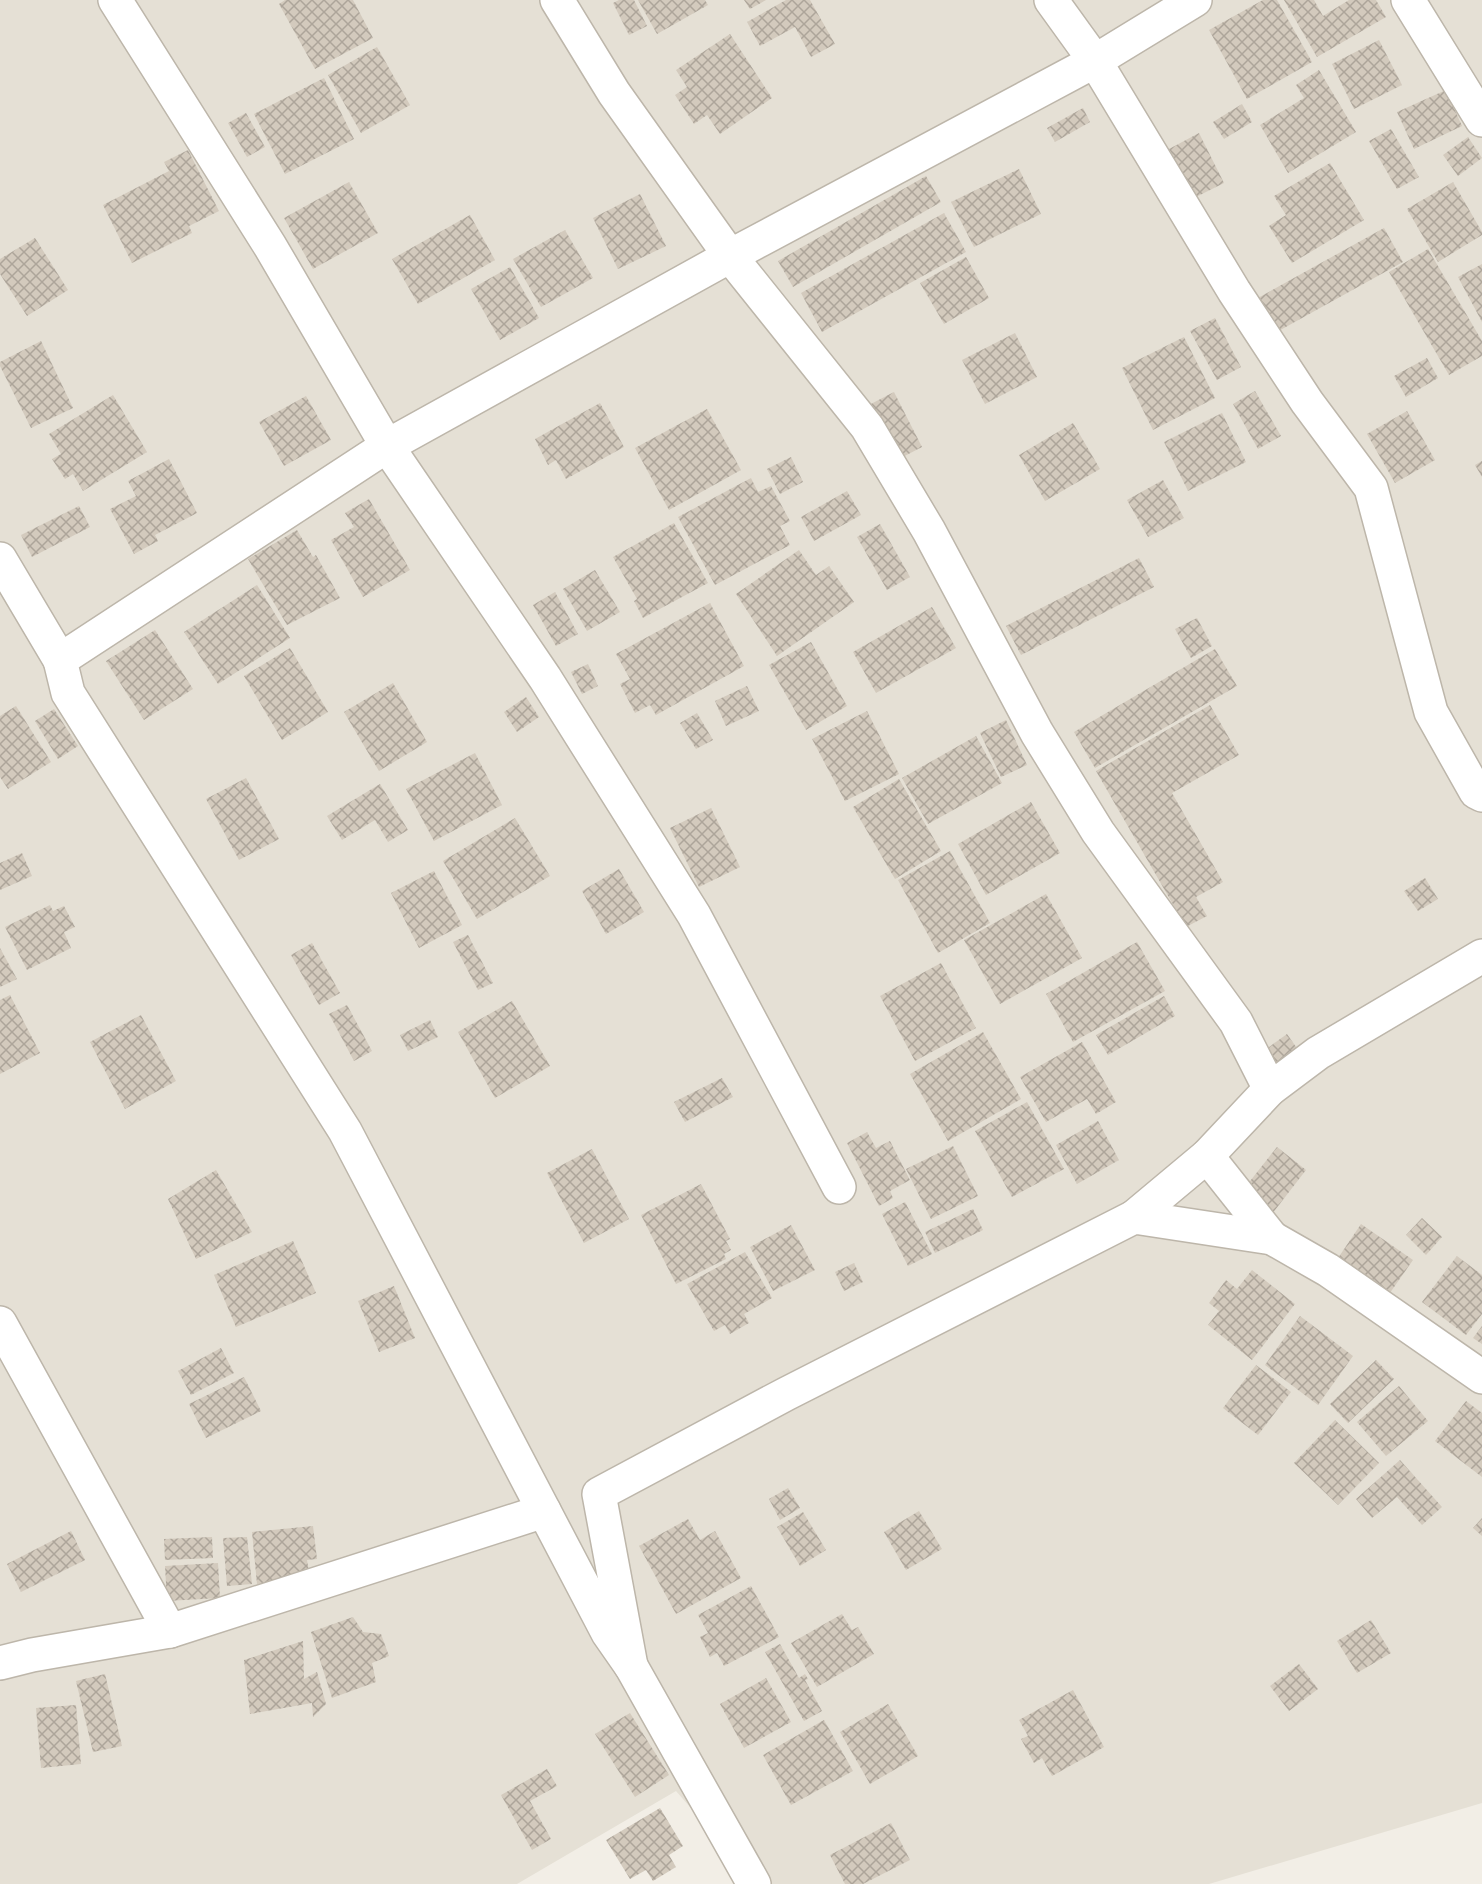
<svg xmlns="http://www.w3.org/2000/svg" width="1482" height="1884" font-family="'DM Sans',sans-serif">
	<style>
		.residential { fill: #e5e0d5 }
		.building { fill: url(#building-cross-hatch) }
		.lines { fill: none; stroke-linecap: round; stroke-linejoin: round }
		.minor-casing { stroke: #bdb6aa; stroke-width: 36 }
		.tertiary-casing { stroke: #bdb6aa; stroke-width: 36 }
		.minor { stroke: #fff; stroke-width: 33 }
		.tertiary { stroke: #fff; stroke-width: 33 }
	</style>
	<defs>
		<pattern id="building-cross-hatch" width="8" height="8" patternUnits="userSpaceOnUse" patternTransform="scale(1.5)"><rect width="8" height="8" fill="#d3cabd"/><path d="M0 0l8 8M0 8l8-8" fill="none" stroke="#ada59a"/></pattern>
	</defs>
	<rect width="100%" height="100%" fill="#f2eee6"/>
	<polygon class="residential" points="0,0 1482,0 1482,1803 1209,1884 757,1884 676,1791 517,1884 0,1884"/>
	<g class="building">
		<polygon points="285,0 353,0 373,38 315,69 279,4"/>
		<polygon points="619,0 634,0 647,26 629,35 613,3"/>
		<polygon points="638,0 705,0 708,5 657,34"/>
		<polygon points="744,0 766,0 750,9"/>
		<polygon points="786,0 810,0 835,44 811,57 795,27 760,46 747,22"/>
		<polygon points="1263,0 1277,0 1312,62 1247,99 1209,30"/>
		<polygon points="1284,0 1314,0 1323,16 1349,0 1376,0 1386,17 1317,57"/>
		<polygon points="730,34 772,98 720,134 707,115 694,124 675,95 687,87 676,70"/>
		<polygon points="1379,40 1402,85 1354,109 1332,64"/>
		<polygon points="377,47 410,105 361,133 328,75"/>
		<polygon points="1319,70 1356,132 1288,173 1260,125 1304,98 1296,85"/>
		<polygon points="324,78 354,139 285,174 254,114"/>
		<polygon points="1446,90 1462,126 1414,149 1397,112"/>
		<polygon points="1242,104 1252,122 1224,139 1213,122"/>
		<polygon points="1083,108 1090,122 1055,142 1047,128"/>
		<polygon points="246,113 265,147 247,157 228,123"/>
		<polygon points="1391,129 1419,177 1397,189 1369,141"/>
		<polygon points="1199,133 1224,183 1194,198 1169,149"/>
		<polygon points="1468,137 1482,158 1458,176 1443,155"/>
		<polygon points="188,150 219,211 189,226 192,233 132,263 103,205 169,171 164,162"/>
		<polygon points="1330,163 1364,220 1292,263 1269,226 1286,215 1274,196"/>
		<polygon points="1019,169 1041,214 974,247 951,202"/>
		<polygon points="926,176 941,202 793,287 778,261"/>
		<polygon points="349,182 378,233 313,269 284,218"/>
		<polygon points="1453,182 1482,232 1482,235 1438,262 1407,209"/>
		<polygon points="640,194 666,246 618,269 593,218"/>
		<polygon points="944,213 966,252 822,332 801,293"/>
		<polygon points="470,215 495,260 418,304 392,259"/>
		<polygon points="1384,228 1403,262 1275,333 1256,299"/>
		<polygon points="565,230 593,278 541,307 513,259"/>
		<polygon points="35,238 68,290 27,316 0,274 0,259"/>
		<polygon points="1428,249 1482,341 1482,356 1449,375 1389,272"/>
		<polygon points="966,257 989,298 944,324 920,283"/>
		<polygon points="1482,264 1482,322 1458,277"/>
		<polygon points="510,267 539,318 500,340 471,289"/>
		<polygon points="1215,318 1241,367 1217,380 1190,331"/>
		<polygon points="1015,333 1037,377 985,404 962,360"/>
		<polygon points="1184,337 1215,398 1153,430 1122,368"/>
		<polygon points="41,341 73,408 31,428 0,366 0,362"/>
		<polygon points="1427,358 1438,378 1406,397 1394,376"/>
		<polygon points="1255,391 1281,436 1258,449 1233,404"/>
		<polygon points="894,392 922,447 895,461 867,406"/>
		<polygon points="113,395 147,452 83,491 73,474 65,479 52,459 61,454 49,434"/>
		<polygon points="306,396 331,440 284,466 259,422"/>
		<polygon points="600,403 624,447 566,479 556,460 548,465 535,439"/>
		<polygon points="707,409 741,470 669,510 635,448"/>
		<polygon points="1407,411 1435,460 1395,483 1367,434"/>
		<polygon points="1222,413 1246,462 1188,491 1164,442"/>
		<polygon points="1073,423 1100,469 1045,501 1019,455"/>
		<polygon points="791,457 803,482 780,494 767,469"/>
		<polygon points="169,459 197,513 155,535 158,541 134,554 110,509 136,496 128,481"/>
		<polygon points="1482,461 1482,477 1475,465"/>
		<polygon points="751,478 758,492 771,486 790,521 780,526 790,545 715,585 678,517"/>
		<polygon points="1163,480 1184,518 1148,537 1127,500"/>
		<polygon points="847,491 861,515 814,541 801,517"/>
		<polygon points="369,499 410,570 363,597 331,540 354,527 345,513"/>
		<polygon points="79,506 90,527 32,557 21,535"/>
		<polygon points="674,523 708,583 643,618 634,601 637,599 613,557"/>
		<polygon points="880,524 910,577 887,590 857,537"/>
		<polygon points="297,530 313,557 316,555 340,598 287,625 248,559"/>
		<polygon points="799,550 816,575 829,566 854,602 777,656 736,594"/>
		<polygon points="1139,558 1154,587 1021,655 1006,626"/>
		<polygon points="595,570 620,612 587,631 563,589"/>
		<polygon points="257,585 290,638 218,684 184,632"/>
		<polygon points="555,592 578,634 556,646 533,605"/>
		<polygon points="710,603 744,666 656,715 650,705 635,713 620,684 630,679 616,654"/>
		<polygon points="932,607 956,648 876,693 853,652"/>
		<polygon points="1197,618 1212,646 1191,658 1175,629"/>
		<polygon points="155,630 193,689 144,720 106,661"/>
		<polygon points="811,642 847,706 806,730 769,665"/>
		<polygon points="290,648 328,712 282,740 244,676"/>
		<polygon points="1215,649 1237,686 1095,768 1074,732"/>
		<polygon points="588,664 598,686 582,694 571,672"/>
		<polygon points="393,683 427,742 379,771 344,712"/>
		<polygon points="747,686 759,711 726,726 715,701"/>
		<polygon points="526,697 539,717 517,732 504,712"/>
		<polygon points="1210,705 1239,755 1172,793 1223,882 1196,897 1207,916 1186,927 1096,771"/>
		<polygon points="16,706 51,762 8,789 0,777 0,716"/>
		<polygon points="54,709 78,746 58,759 35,721"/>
		<polygon points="867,711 899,774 845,801 812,739"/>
		<polygon points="697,713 713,740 696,749 680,723"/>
		<polygon points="1006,720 1027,765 1001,777 980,733"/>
		<polygon points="976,736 1002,783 928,824 902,778"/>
		<polygon points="475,753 502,805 434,841 406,789"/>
		<polygon points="246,778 279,839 239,860 206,799"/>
		<polygon points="899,779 941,851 895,879 853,807"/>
		<polygon points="380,784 408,830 388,842 375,820 342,840 327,816"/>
		<polygon points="1031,802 1060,853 986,895 958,844"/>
		<polygon points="711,808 740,867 699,887 670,828"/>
		<polygon points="515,818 550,876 477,919 443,861"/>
		<polygon points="950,851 990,923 938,953 898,880"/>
		<polygon points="22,853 32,876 0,890 0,863"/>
		<polygon points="619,869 644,912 606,934 582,891"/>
		<polygon points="434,871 462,925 419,948 391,893"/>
		<polygon points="1425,878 1438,899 1418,911 1404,891"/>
		<polygon points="1046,894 1082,958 1000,1004 964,940"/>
		<polygon points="50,905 53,911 64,906 75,927 64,932 71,948 27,970 5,927"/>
		<polygon points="468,935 493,983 478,990 453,942"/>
		<polygon points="1137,942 1165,991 1073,1042 1046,994"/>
		<polygon points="312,943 340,993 319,1005 291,955"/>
		<polygon points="0,948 17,979 0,987"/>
		<polygon points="941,963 976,1028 915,1061 880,996"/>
		<polygon points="10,995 40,1053 0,1074 0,1000"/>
		<polygon points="1164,996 1175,1016 1108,1055 1096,1035"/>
		<polygon points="512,1001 550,1066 495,1098 458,1032"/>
		<polygon points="347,1005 372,1051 354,1061 329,1014"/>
		<polygon points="141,1015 176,1081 125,1109 90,1042"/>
		<polygon points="430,1020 438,1037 408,1051 400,1035"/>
		<polygon points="983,1032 1021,1099 948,1141 910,1074"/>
		<polygon points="1287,1034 1301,1054 1279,1070 1265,1050"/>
		<polygon points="1082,1042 1116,1102 1096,1114 1087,1099 1046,1122 1020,1077"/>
		<polygon points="722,1078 733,1097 685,1122 674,1102"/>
		<polygon points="1027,1102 1064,1169 1012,1197 975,1131"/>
		<polygon points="1098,1121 1119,1160 1077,1184 1056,1145"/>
		<polygon points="867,1132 876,1148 890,1141 910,1180 890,1191 893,1198 879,1206 847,1143"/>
		<polygon points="953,1146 978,1196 931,1219 906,1169"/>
		<polygon points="1277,1147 1306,1170 1272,1214 1243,1190"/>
		<polygon points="592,1149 629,1219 584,1243 547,1173"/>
		<polygon points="216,1170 252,1232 196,1259 168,1199"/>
		<polygon points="701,1184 730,1239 726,1241 731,1250 724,1254 726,1259 676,1284 641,1215"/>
		<polygon points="905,1202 932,1254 908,1266 882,1214"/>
		<polygon points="973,1209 983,1230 935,1253 925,1232"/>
		<polygon points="1422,1218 1442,1237 1426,1255 1406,1235"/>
		<polygon points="1361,1224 1413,1260 1385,1300 1334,1264"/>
		<polygon points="791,1225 815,1270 773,1291 750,1247"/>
		<polygon points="293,1241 316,1293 236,1327 214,1275"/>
		<polygon points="745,1252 772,1298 744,1314 749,1323 730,1334 725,1325 714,1331 687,1284"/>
		<polygon points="1457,1256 1482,1275 1482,1314 1466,1335 1422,1302"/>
		<polygon points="854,1263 863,1282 844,1291 835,1272"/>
		<polygon points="1252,1270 1295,1304 1252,1360 1208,1325 1219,1311 1209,1303 1226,1280 1237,1289"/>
		<polygon points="394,1286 415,1338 379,1352 358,1301"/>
		<polygon points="1300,1316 1353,1356 1318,1405 1265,1365"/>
		<polygon points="1482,1326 1482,1344 1473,1338"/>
		<polygon points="221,1348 234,1373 191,1395 178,1371"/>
		<polygon points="1376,1360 1394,1379 1348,1423 1330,1404"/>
		<polygon points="1256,1365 1291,1392 1258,1435 1223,1408"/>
		<polygon points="244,1377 261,1411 206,1438 189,1404"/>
		<polygon points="1399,1386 1428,1421 1386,1456 1357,1422"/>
		<polygon points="1466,1401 1482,1413 1482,1477 1435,1441"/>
		<polygon points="1335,1420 1379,1463 1338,1505 1294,1463"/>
		<polygon points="1400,1460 1442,1507 1422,1525 1397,1497 1372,1518 1356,1499"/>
		<polygon points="788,1488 800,1508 780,1520 769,1499"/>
		<polygon points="919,1511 942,1549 906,1570 884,1532"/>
		<polygon points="803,1512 826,1550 800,1566 777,1527"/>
		<polygon points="1482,1518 1482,1536 1473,1528"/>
		<polygon points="688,1519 700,1540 715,1531 741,1578 676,1614 639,1546"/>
		<polygon points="313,1526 317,1559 307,1560 310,1578 257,1584 252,1532"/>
		<polygon points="71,1531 85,1560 21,1592 7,1564"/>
		<polygon points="212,1537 213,1558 165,1560 164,1539"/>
		<polygon points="247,1537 252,1584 227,1586 223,1538"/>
		<polygon points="218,1563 220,1598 167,1601 165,1566"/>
		<polygon points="751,1586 779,1637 724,1666 717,1653 710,1657 700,1637 708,1633 698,1615"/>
		<polygon points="842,1614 852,1630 858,1627 874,1654 817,1687 791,1643"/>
		<polygon points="353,1617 363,1632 381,1634 389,1656 372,1663 376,1682 332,1698 311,1632"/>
		<polygon points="1371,1620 1391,1653 1357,1673 1337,1641"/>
		<polygon points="303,1641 304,1679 317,1672 326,1704 313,1717 312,1703 250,1714 244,1660"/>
		<polygon points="780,1644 799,1678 805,1674 808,1679 805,1680 822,1711 804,1721 765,1652"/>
		<polygon points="1299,1664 1318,1689 1289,1711 1270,1686"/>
		<polygon points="105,1674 122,1746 93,1752 76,1681"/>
		<polygon points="766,1678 791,1722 744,1748 720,1704"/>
		<polygon points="1073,1690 1104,1747 1052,1776 1042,1758 1034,1763 1021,1739 1028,1736 1019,1720"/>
		<polygon points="888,1704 918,1756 870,1784 840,1732"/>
		<polygon points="76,1705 81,1764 41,1768 36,1708"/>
		<polygon points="630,1713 669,1775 635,1797 595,1734"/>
		<polygon points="824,1720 853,1771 791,1805 763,1755"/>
		<polygon points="547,1769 557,1786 530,1801 551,1839 532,1850 501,1795"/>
		<polygon points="660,1808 683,1846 669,1855 676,1867 653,1881 646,1870 630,1879 606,1840"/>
		<polygon points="891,1823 910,1860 863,1884 845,1884 830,1855"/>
	</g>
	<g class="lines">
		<defs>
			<g id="minor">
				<polyline points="115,0 270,246 387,446 545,678 694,915 839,1187"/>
				<polyline points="557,0 614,93 730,256 867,427 929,531 1037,733 1098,832 1236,1022 1270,1089"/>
				<polyline points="1051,0 1095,61 1234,291 1307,402 1371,488 1431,712 1476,792 1482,795"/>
				<polyline points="1408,0 1482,120"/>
				<polyline points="0,559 60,660"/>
				<polyline points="1207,1156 1272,1238"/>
				<polyline points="1134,1217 1207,1156 1270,1089 1318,1053 1482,956"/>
				<polyline points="0,1323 170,1631"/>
				<polyline points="0,1663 32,1655 170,1631 544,1511"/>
				<polyline points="631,1666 599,1494 786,1394 1134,1217 1272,1238 1328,1270 1482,1377"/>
			</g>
			<polyline id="tertiary" points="754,1884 631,1666 608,1633 345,1131 68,693 60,660 387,446 730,256 1095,61 1195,0"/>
		</defs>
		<use href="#minor" class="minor-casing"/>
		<use href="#tertiary" class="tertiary-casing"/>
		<use href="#minor" class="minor"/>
		<use href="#tertiary" class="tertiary"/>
	</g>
</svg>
